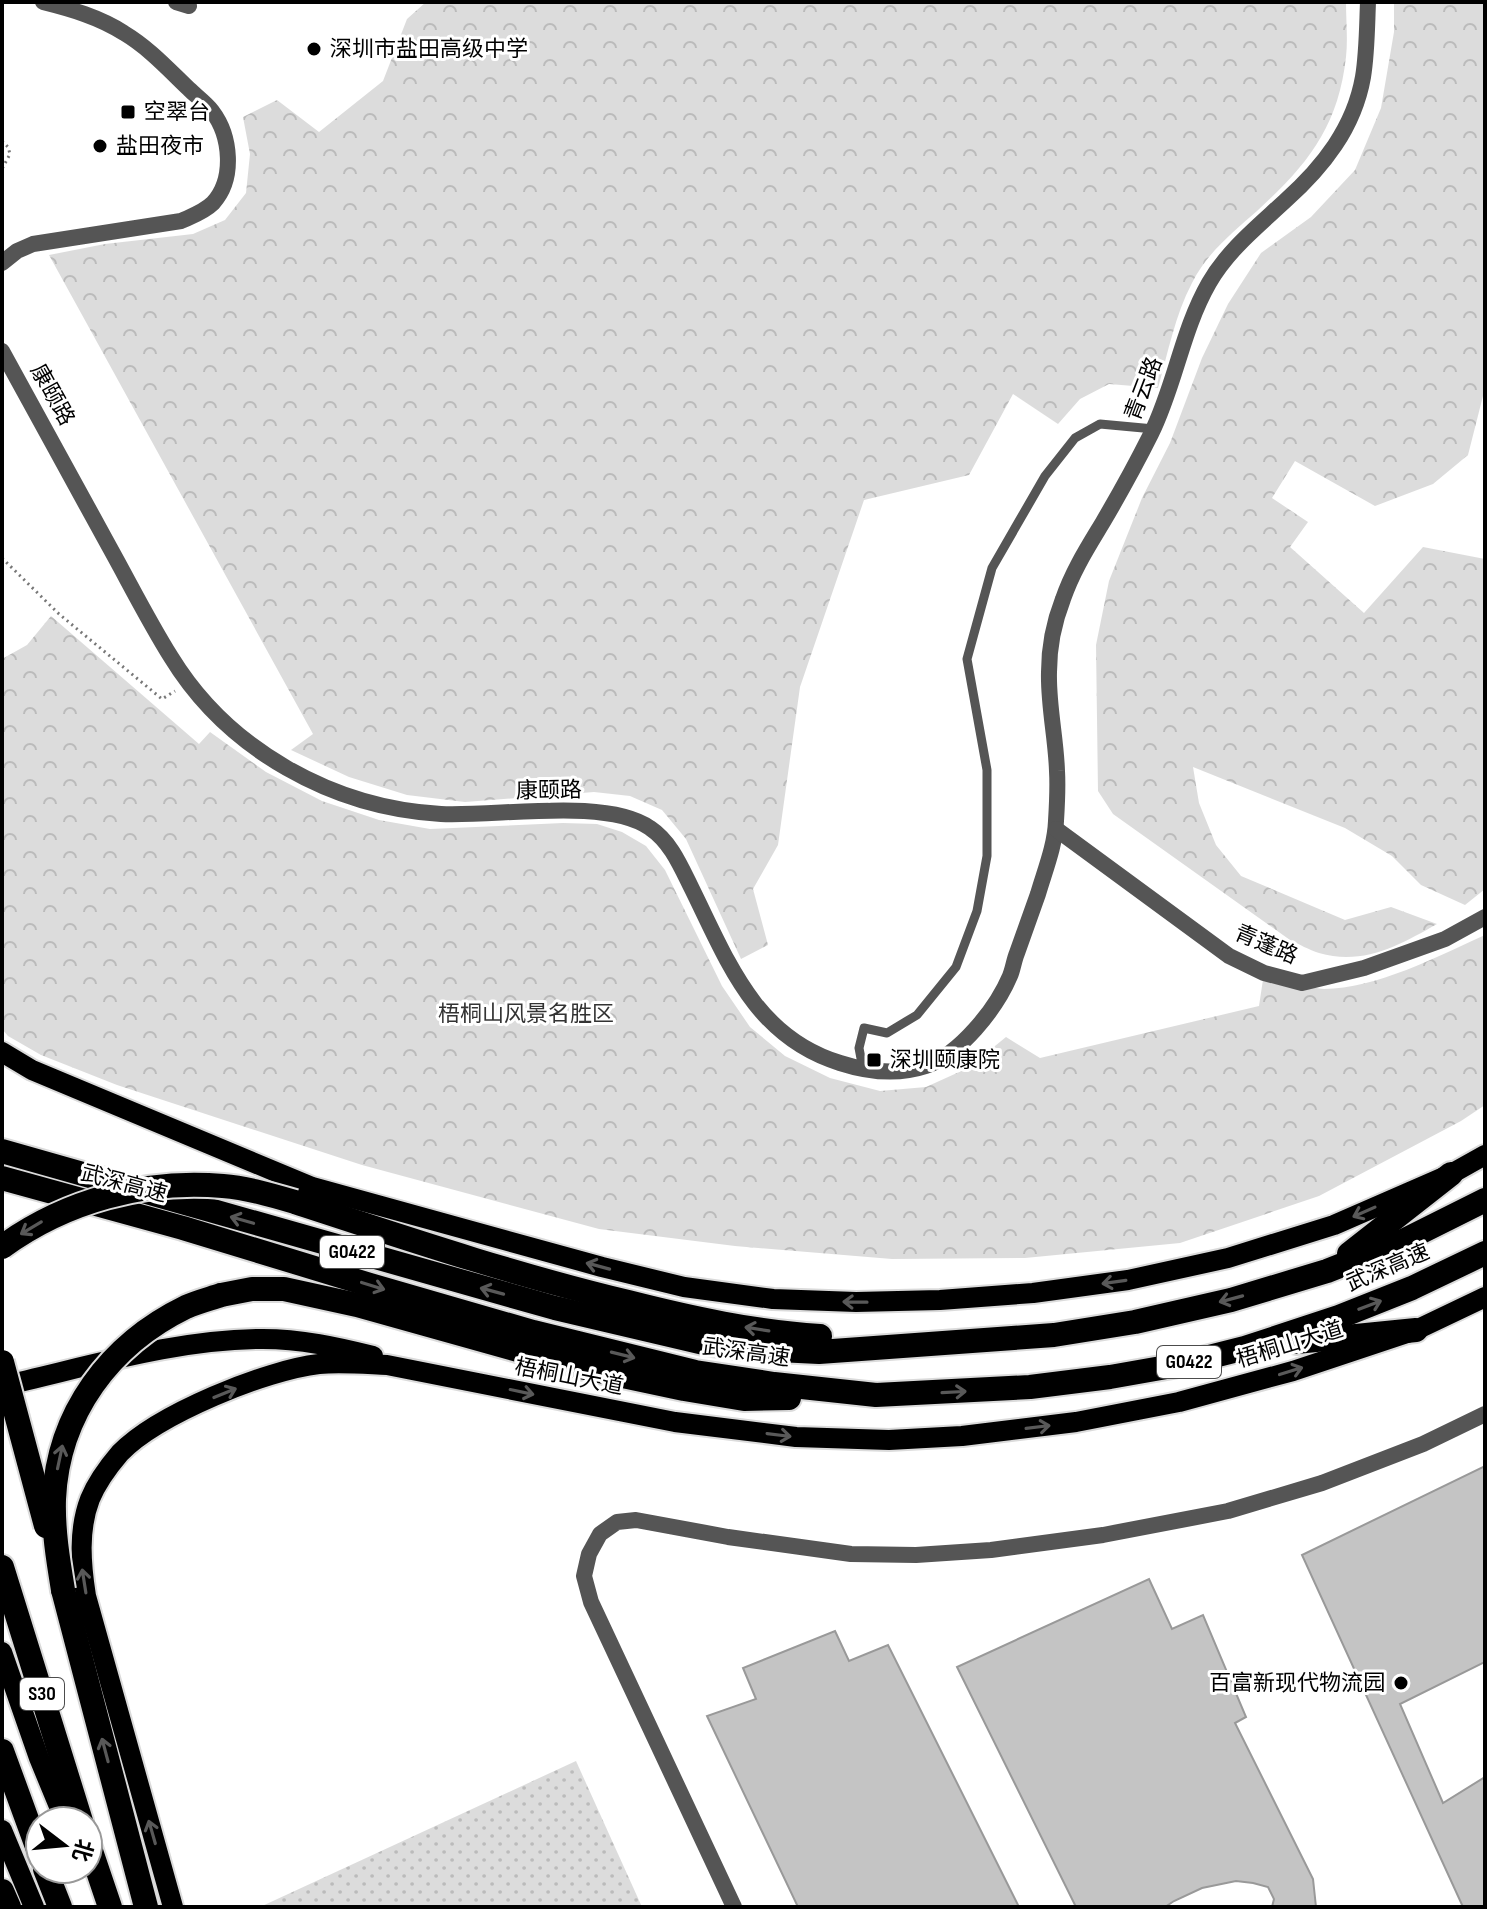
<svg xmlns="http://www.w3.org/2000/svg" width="1487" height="1909" font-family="'Sofia Sans Condensed','Noto Sans SC',sans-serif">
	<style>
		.grass { fill: url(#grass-dots) }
		.forest { fill: url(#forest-crowns) }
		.building { fill: #c4c4c4; stroke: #999; stroke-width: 2 }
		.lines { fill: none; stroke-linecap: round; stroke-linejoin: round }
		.primary-casing { stroke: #dbdbdb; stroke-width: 24 }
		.highway-casing { stroke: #dbdbdb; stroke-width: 28 }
		.path { stroke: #777; stroke-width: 3; stroke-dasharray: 2 4; stroke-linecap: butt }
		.lane { stroke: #555; stroke-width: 9 }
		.street { stroke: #555; stroke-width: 16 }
		.primary { stroke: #000; stroke-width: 20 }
		.highway { stroke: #000; stroke-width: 24 }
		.highway-bridge-casing { stroke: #dbdbdb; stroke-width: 28; stroke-linecap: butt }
		.highway-bridge { stroke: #000; stroke-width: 24 }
		.oneway { stroke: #595959 }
		.poi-dot { fill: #000; stroke: #fff; stroke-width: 3 }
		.labels { text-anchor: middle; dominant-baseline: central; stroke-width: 6; stroke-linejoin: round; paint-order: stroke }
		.shield { fill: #fff; stroke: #4c4c4c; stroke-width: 2 }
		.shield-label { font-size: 20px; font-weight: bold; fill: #000 }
		.poi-label { font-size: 22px; fill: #000; stroke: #fff; text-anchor: start }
		.street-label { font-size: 22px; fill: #000; stroke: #fff }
		.park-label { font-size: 22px; fill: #333; stroke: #fff }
	</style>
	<defs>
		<pattern id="grass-dots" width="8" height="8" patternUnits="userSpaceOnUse" patternTransform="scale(2)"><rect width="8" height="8" fill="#dcdcdc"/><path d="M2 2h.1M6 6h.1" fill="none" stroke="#bbb" stroke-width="1.8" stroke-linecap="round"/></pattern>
		<pattern id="forest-crowns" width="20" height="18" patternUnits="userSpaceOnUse" patternTransform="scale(2)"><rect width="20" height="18" fill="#dcdcdc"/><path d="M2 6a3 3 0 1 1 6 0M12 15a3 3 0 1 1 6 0" fill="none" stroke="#bbb"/></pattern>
	</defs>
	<rect width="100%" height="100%" fill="#fff"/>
	<polygon class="grass" points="576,1761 642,1907 260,1907"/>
	<g class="forest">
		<path d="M 426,2 L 1346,2 C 1346,20 1348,39 1346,57 C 1338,128 1307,165 1257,211 C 1233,232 1206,254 1192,283 C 1175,315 1168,353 1158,388 L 1109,384 L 1080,399 L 1058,424 L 1013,394 L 969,475 L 864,500 L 800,687 L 778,845 L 753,889 L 768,945 L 741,959 L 686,839 L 662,810 L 630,796 L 594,792 L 465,802 L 407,795 L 349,777 L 291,750 L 313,734 L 49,255 L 105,244 L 193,234 L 225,220 L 246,193 L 250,154 L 243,117 L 277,100 L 319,132 L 383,81 L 407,19 Z"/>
		<path d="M 1394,2 L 1485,2 L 1485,388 L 1468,455 L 1433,484 L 1375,506 L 1295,461 L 1272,498 L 1308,522 L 1290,547 L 1364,613 L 1423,547 L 1485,559 L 1485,889 L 1465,905 L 1421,885 L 1392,856 L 1345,828 L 1193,767 L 1199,803 L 1216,845 L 1241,876 L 1345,920 L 1391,907 L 1437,924 C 1400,945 1363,966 1319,953 C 1309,950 1299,944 1290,940 L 1113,814 L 1098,791 L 1096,645 L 1109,581 L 1142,498 L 1170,443 L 1202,358 L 1228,304 L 1261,253 L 1311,217 L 1355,170 L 1381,108 L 1394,32 Z"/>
		<path d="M 51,616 L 199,744 L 210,732 L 266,772 L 322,801 L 379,820 L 430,829 L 563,823 L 597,824 L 622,832 L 646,846 L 665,870 L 722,986 L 750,1027 L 785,1056 L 830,1078 L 880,1091 L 926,1087 L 968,1068 L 1006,1037 L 1040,1058 L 1259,1006 L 1264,973 C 1278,977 1312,989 1324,989 C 1375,989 1439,956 1485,935 L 1485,1105 L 1461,1121 L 1319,1196 L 1180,1243 L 1025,1258 L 892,1259 L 735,1246 L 599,1229 L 362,1165 L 117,1085 L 41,1055 L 8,1036 L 2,1029 L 2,659 L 27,645 Z"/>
	</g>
	<g class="building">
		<polygon points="1485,1466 1485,1662 1400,1704 1443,1803 1485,1777 1485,1907 1463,1907 1302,1555"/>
		<polygon points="1149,1579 1172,1629 1203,1615 1246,1717 1235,1723 1313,1879 1316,1907 1272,1907 1274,1899 1268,1887 1253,1883 1236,1881 1202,1888 1174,1901 1165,1907 1076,1907 957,1667"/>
		<polygon points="835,1631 849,1661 888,1645 1019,1907 798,1907 707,1716 756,1699 743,1668"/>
	</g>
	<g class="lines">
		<defs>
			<g id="primary">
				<polyline points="2,1052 32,1070 312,1187 602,1267 684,1287 773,1299 856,1302 940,1300 1033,1293 1128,1280 1228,1258 1334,1225 1451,1174 1485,1155"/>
				<path d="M 2,1386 C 87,1367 176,1339 263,1339 C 301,1339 337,1347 373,1356"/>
				<polyline points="2,1652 39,1758 65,1821"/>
				<polyline points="2,1830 34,1907"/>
				<path d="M 173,1907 L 86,1596 C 81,1564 78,1530 90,1499 C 97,1482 108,1467 120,1453 C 158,1414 266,1370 319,1364 C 341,1362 364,1364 387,1365 L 675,1422 L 796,1437 L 889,1440 L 962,1436 L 1076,1422 L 1179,1402 L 1293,1371 L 1416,1330 L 1485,1297"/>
			</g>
			<g id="highway">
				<polyline points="2,1151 555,1308 704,1343 756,1349 819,1352 1054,1335 1135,1322 1231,1300 1327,1271 1403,1241 1485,1200"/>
				<polyline points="2,1178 183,1228 370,1285 533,1332 695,1372 774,1384 876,1395 1030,1387 1110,1377 1178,1365 1245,1348 1339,1317 1412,1288 1485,1253"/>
				<path d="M 295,1202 C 405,1238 515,1275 628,1302 C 691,1318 755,1332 820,1336"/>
				<polyline points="1349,1254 1451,1174"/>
				<polyline points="221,1295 252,1289 284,1289 357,1305 571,1365 684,1389 744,1399 789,1398"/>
				<polyline points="1296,1342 1416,1330"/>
				<polyline points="2,1567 81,1821"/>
				<polyline points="63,1590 146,1907"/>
				<polyline points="2,1751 40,1855"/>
				<polyline points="88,1842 110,1907"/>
				<polyline points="45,1869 60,1907"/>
				<polyline points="2,1891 9,1907"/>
			</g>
		</defs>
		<use href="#primary" class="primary-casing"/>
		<use href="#highway" class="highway-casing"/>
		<g class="path">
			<polyline points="2,141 8,147 10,154 2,169"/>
			<polyline points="2,558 59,614 162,699 175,691"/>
		</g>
		<polyline class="lane" points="863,1069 859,1048 864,1028 887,1033 917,1015 956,967 977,911 987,856 987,770 967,659 992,568 1045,476 1075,438 1100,424 1154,429"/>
		<g class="street">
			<polyline points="176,2 189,6"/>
			<path d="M 2,263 L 17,251 L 33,244 L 181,221 C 192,216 204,212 213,203 C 235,179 231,136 212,111 C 206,103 196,96 189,89 C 168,69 149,48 124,33 C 99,17 71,9 43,2"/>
			<path d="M 2,351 C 38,417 74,482 110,548 C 130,584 149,622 171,657 C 228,750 333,808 441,814 C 496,817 606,797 650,828 C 671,842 681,867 692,889 C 728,962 755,1037 840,1063 C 868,1072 899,1075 926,1066 C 960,1054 996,1009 1010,976 C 1013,969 1014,960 1017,953 C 1024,933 1031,914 1038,894 C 1045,870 1055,846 1056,821 C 1057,805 1058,788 1057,771 C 1056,738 1048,705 1049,672 C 1049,648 1054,622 1063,599 C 1073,570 1088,547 1103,522 C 1120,493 1136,464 1151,434 C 1175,386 1182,330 1209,283 C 1228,250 1257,227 1285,201 C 1323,167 1354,128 1363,77 C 1367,53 1367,26 1368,2"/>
			<polyline points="1056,829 1229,956 1264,973 1302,983 1364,968 1445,939 1485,917"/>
			<polyline points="734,1907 591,1602 584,1576 589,1554 600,1534 617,1522 636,1520 728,1537 851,1554 916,1555 991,1550 1103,1535 1228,1511 1322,1483 1423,1444 1485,1414"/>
		</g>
		<use href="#primary" class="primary"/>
		<use href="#highway" class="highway"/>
		<defs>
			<g id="highway-bridge">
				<path d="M 2,1247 C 65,1201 145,1179 223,1186 C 247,1188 271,1195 295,1202"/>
				<polyline points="2,1362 46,1526"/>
				<path d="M 63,1590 C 58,1560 53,1529 54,1499 C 58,1413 110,1344 186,1307 C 197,1302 209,1299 221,1295"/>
			</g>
		</defs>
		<use href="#highway-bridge" class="highway-bridge-casing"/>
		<use href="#highway-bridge" class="highway-bridge"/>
	</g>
	<defs><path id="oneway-shaft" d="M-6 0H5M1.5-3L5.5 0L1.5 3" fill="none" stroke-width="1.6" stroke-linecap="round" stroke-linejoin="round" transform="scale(2)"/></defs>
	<g class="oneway">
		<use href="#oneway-shaft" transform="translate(1364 1212) rotate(156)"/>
		<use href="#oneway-shaft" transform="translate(242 1220) rotate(-164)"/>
		<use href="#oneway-shaft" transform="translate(31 1228) rotate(149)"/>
		<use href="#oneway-shaft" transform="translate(598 1266) rotate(-165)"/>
		<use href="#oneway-shaft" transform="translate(1114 1282) rotate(172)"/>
		<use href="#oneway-shaft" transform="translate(373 1286) rotate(17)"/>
		<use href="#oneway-shaft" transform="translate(492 1291) rotate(-165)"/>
		<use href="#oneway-shaft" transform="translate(1231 1299) rotate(165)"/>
		<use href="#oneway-shaft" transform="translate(855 1302) rotate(-179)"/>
		<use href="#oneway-shaft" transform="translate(1370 1305) rotate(-21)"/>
		<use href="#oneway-shaft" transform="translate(757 1329) rotate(-171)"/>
		<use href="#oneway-shaft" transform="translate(623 1355) rotate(14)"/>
		<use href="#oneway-shaft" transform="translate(1291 1371) rotate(-17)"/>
		<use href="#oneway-shaft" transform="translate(522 1392) rotate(12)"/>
		<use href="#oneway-shaft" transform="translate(954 1392) rotate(-3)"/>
		<use href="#oneway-shaft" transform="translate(225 1393) rotate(-22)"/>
		<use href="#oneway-shaft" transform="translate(1038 1427) rotate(-7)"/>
		<use href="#oneway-shaft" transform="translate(779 1435) rotate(7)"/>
		<use href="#oneway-shaft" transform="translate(60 1457) rotate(-78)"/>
		<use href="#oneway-shaft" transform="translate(84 1581) rotate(-99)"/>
		<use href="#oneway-shaft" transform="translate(105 1750) rotate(-105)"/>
		<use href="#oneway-shaft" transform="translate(152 1832) rotate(-106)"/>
	</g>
	<g class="poi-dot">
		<circle cx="314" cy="49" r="8"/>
		<rect x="120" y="104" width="16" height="16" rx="4"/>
		<circle cx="100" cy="146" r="8"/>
		<rect x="866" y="1052" width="16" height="16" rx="4"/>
		<circle cx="1401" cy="1683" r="8"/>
	</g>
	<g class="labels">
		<g class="shield">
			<rect x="320" y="1236" width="64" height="32" rx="6"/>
			<rect x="1157" y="1346" width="64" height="32" rx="6"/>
			<rect x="20" y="1678" width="44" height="32" rx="6"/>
		</g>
		<g class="shield-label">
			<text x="352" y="1252">G0422</text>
			<text x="1189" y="1362">G0422</text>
			<text x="42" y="1694">S30</text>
		</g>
		<g class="poi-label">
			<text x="330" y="49">深圳市盐田高级中学</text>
			<text x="144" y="112">空翠台</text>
			<text x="116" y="146">盐田夜市</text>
			<text x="890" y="1060">深圳颐康院</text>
			<text x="1385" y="1683" text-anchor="end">百富新现代物流园</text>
		</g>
		<g class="street-label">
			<text transform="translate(1144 389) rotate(-69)">青云路</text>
			<text transform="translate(52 395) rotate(61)">康颐路</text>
			<text transform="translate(549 791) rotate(-1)">康颐路</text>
			<text transform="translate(1266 945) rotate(23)">青蓬路</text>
			<text transform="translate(124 1184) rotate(15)">武深高速</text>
			<text transform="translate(1388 1268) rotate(-23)">武深高速</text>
			<text transform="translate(1290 1345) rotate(-17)">梧桐山大道</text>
			<text transform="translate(746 1353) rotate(8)">武深高速</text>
			<text transform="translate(569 1377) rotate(11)">梧桐山大道</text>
		</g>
		<g class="park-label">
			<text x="526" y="1014">梧桐山风景名胜区</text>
		</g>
	</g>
	<rect width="1487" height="1909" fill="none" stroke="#000000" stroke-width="8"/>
	<g transform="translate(64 1845) rotate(106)"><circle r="38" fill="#ffffff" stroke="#999999" stroke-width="2"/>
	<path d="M0-6L14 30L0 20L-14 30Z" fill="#000000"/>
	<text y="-12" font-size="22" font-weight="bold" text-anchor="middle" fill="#000000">北</text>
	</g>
</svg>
